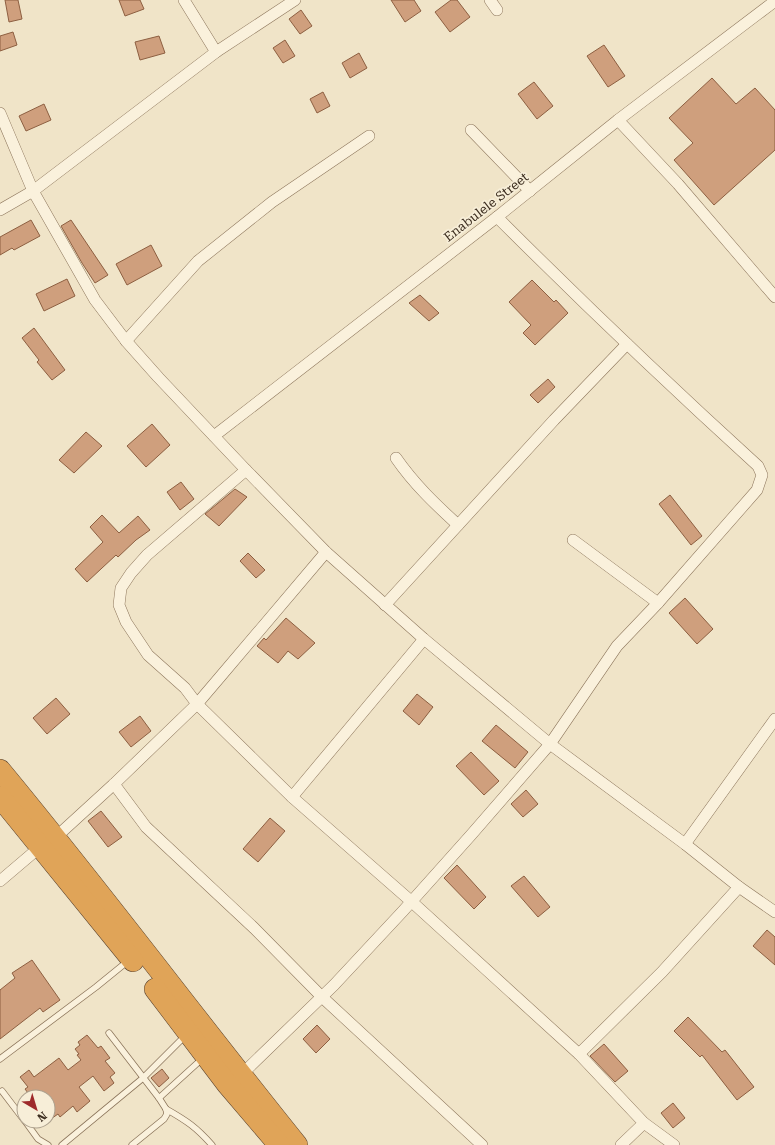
<svg xmlns="http://www.w3.org/2000/svg" width="775" height="1145" font-family="'Roboto Serif',serif">
	<style>
		.building { fill: #cf9f7d; stroke: #8d5f41 }
		.lines { fill: none; stroke-linecap: round; stroke-linejoin: round }
		.lane-casing { stroke: #8d765c; stroke-width: 7 }
		.street-casing { stroke: #8d765c; stroke-width: 12 }
		.highway-casing { stroke: #5b4430; stroke-width: 22 }
		.lane { stroke: #faf1dc; stroke-width: 5.5 }
		.street { stroke: #faf1dc; stroke-width: 11 }
		.highway { stroke: #e0a458; stroke-width: 21 }
		.labels { text-anchor: middle; dominant-baseline: central; stroke-width: 3.5; stroke-linejoin: round; paint-order: stroke }
		.street-label { font-size: 13px; fill: #3d2e20; stroke: #f7eed8 }
	</style>
	<rect width="100%" height="100%" fill="#f0e4c8"/>
	<g class="building">
		<polygon points="5,0 18,0 22,19 9,22"/>
		<polygon points="119,0 140,0 144,9 125,16"/>
		<polygon points="391,0 414,0 421,11 405,22"/>
		<polygon points="451,0 457,0 470,17 450,32 435,12"/>
		<polygon points="301,10 312,26 300,34 289,19"/>
		<polygon points="13,32 17,45 0,51 0,36"/>
		<polygon points="159,36 165,53 140,60 135,42"/>
		<polygon points="285,40 295,56 283,63 273,48"/>
		<polygon points="604,45 625,76 608,87 587,56"/>
		<polygon points="359,53 367,68 350,78 342,63"/>
		<polygon points="712,78 736,104 755,88 775,110 775,150 714,205 674,160 693,143 669,118"/>
		<polygon points="534,82 553,106 537,119 518,94"/>
		<polygon points="323,92 330,106 317,113 310,99"/>
		<polygon points="44,104 51,120 26,131 19,116"/>
		<polygon points="31,220 40,236 14,250 12,248 0,255 0,237"/>
		<polygon points="71,220 108,275 95,283 82,263 61,226"/>
		<polygon points="151,245 162,266 127,285 116,264"/>
		<polygon points="67,279 75,296 44,311 36,294"/>
		<polygon points="532,280 554,302 556,300 568,313 535,345 523,333 531,325 509,302"/>
		<polygon points="420,295 439,313 429,321 409,303"/>
		<polygon points="34,328 65,370 52,380 37,362 39,360 22,338"/>
		<polygon points="548,379 555,387 538,403 530,395"/>
		<polygon points="152,424 170,445 146,467 127,446"/>
		<polygon points="86,432 102,446 74,473 59,460"/>
		<polygon points="181,482 194,499 180,510 167,492"/>
		<polygon points="235,489 247,497 219,526 205,514"/>
		<polygon points="670,495 702,536 691,545 659,504"/>
		<polygon points="102,515 119,533 138,516 150,530 136,540 118,557 116,555 87,582 75,569 103,542 90,527"/>
		<polygon points="248,553 265,570 256,578 240,561"/>
		<polygon points="685,598 713,629 697,644 669,613"/>
		<polygon points="286,618 315,643 298,659 288,651 278,663 257,646 264,638 266,640"/>
		<polygon points="417,694 433,707 419,725 403,711"/>
		<polygon points="56,698 70,714 47,734 33,718"/>
		<polygon points="140,716 151,731 131,747 119,732"/>
		<polygon points="496,725 528,752 515,768 482,741"/>
		<polygon points="471,752 499,781 484,795 456,766"/>
		<polygon points="526,790 538,804 523,817 511,804"/>
		<polygon points="101,811 122,837 108,847 88,821"/>
		<polygon points="270,818 285,831 258,862 243,849"/>
		<polygon points="457,865 486,897 474,909 444,878"/>
		<polygon points="524,876 550,907 538,917 511,886"/>
		<polygon points="767,930 775,937 775,965 753,946"/>
		<polygon points="32,960 60,1000 43,1012 40,1008 0,1039 0,990 15,978 12,973"/>
		<polygon points="688,1017 722,1052 725,1050 754,1087 737,1100 702,1055 700,1057 674,1031"/>
		<polygon points="317,1025 330,1039 316,1053 303,1039"/>
		<polygon points="87,1035 98,1048 101,1046 110,1058 105,1061 115,1073 110,1077 114,1083 104,1091 93,1076 79,1087 90,1101 77,1112 73,1106 60,1117 58,1114 48,1121 48,1097 31,1097 25,1089 28,1087 20,1077 29,1070 34,1077 59,1058 68,1070 81,1060 77,1055 79,1054 75,1049 80,1045 78,1042"/>
		<polygon points="604,1044 628,1071 615,1082 590,1056"/>
		<polygon points="162,1069 169,1078 159,1087 151,1078"/>
		<polygon points="673,1103 685,1118 673,1128 661,1113"/>
	</g>
	<g class="lines">
		<defs>
			<g id="lane">
				<polyline points="109,1033 159,1098 166,1109 167,1114 164,1119 132,1145"/>
				<polyline points="0,1059 96,987 128,961"/>
				<polyline points="2,1091 24,1120"/>
				<polyline points="159,1098 203,1058"/>
				<path d="M 166,1109 C 187,1121 196,1127 212,1145"/>
				<polyline points="25,1121 38,1139 48,1145"/>
				<polyline points="62,1145 143,1078 186,1035"/>
			</g>
			<g id="street">
				<polyline points="184,0 216,52"/>
				<polyline points="490,0 497,10"/>
				<polyline points="0,113 33,191 95,300 126,341 158,377 246,470 326,552 424,639 550,744 685,844 739,887 775,912"/>
				<polyline points="618,120 678,184 775,297"/>
				<polyline points="471,130 530,191"/>
				<polyline points="0,210 33,191 216,52 295,0"/>
				<polyline points="126,341 198,261 272,202 369,136"/>
				<polyline points="214,436 497,217 618,120 775,1"/>
				<path d="M 396,458 C 414,484 435,504 458,525"/>
				<polyline points="246,470 147,555 131,573 121,588 119,605 126,622 148,655 185,688 197,704 292,797 424,639"/>
				<polyline points="573,540 658,603"/>
				<polyline points="385,605 554,420 627,344"/>
				<polyline points="114,784 146,827 254,928 322,997 482,1145"/>
				<polyline points="292,797 412,902 579,1054 644,1123 621,1145"/>
				<polyline points="685,844 775,719"/>
				<polyline points="0,881 40,847 55,838 114,784 197,704 220,677 326,552"/>
				<polyline points="579,1054 662,972 739,887"/>
				<path d="M 241,1075 L 334,985 L 403,911 L 471,835 L 550,744 L 617,646 L 658,603 L 757,490 L 762,475 L 758,466 C 669,385 582,302 497,217"/>
				<polyline points="644,1123 674,1145"/>
			</g>
			<g id="highway">
				<path d="M 0,770 C 102,893 197,1021 297,1145"/>
				<polyline points="0,797 133,961"/>
				<polyline points="155,989 227,1084 279,1145"/>
			</g>
		</defs>
		<use href="#lane" class="lane-casing"/>
		<use href="#street" class="street-casing"/>
		<use href="#highway" class="highway-casing"/>
		<use href="#lane" class="lane"/>
		<use href="#street" class="street"/>
		<use href="#highway" class="highway"/>
	</g>
	<g class="labels">
		<g class="street-label">
			<text transform="translate(486 207) rotate(-38)">Enabulele Street</text>
		</g>
	</g>
	<g transform="translate(36 1109) rotate(142)"><circle r="19" fill="#f7eed8" stroke="#ada18e"/>
	<path d="M0-3L7 15L0 10L-7 15Z" fill="#9e2a2b"/>
	<text y="-6" font-size="11" font-weight="bold" text-anchor="middle" fill="#3d2e20">N</text>
	</g>
</svg>
